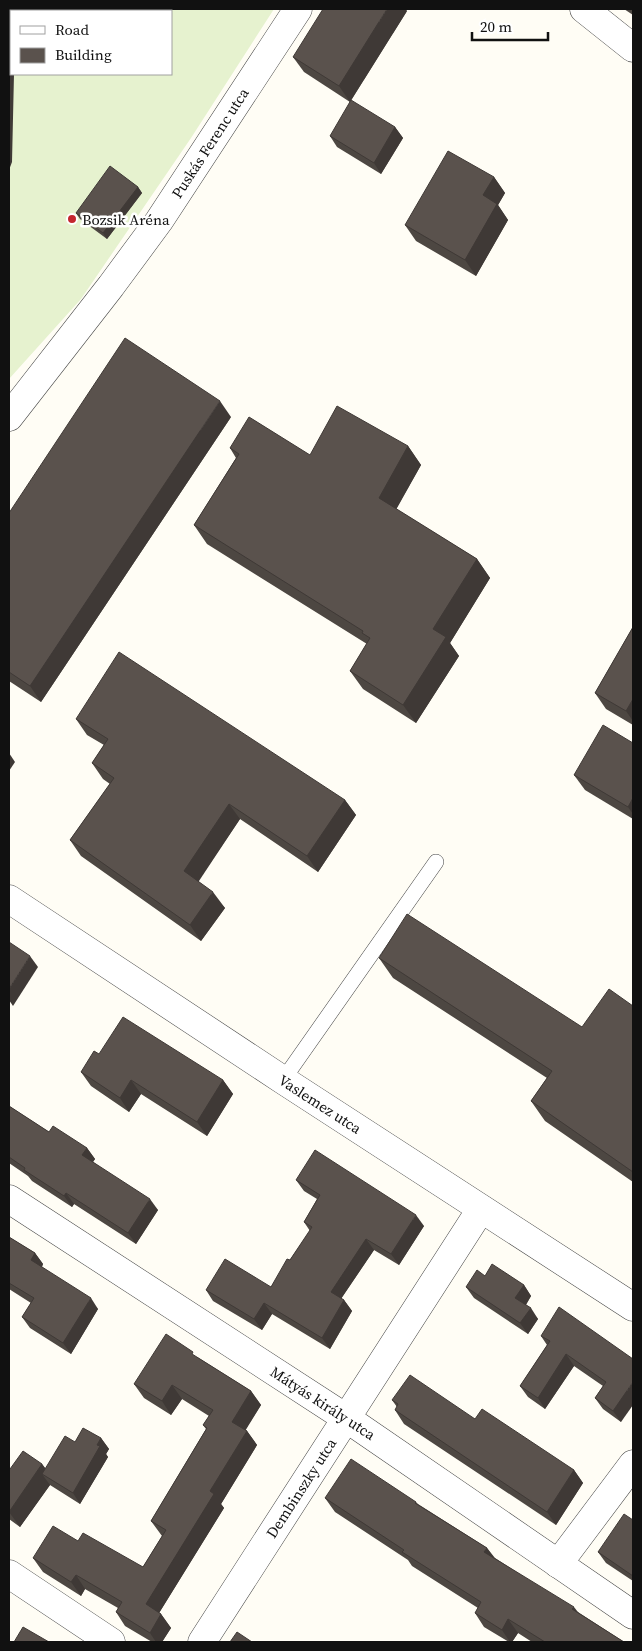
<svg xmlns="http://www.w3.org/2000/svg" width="642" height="1651" font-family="'Source Serif 4',serif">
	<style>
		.pitch { fill: #e6f2cf; fill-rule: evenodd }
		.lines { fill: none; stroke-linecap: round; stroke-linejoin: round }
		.service-casing { stroke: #444; stroke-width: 16 }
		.minor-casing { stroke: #444; stroke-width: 29 }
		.tertiary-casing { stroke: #444; stroke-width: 29 }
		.service { stroke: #fff; stroke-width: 15 }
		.minor { stroke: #fff; stroke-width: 28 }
		.tertiary { stroke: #fff; stroke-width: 28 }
		.wall { fill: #4d4742 }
		.shaded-wall { fill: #3f3936 }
		.building { fill: #5a524d; stroke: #3f3936 }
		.poi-dot { fill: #c4262e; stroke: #fff; stroke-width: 2 }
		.labels { text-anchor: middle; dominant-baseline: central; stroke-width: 5; stroke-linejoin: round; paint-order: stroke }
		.street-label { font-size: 15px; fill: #111; stroke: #fff }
		.poi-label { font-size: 15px; fill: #111; stroke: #fff; text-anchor: start }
	</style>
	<rect width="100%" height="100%" fill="#fffdf5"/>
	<path class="pitch" d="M 9,9 L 274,9 L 191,138 L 81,299 L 9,379 ZM 11,11 L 171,11 L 171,74 L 11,74 Z"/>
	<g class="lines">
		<defs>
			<polyline id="service" points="283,1080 436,862"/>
			<g id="minor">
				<polyline points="584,9 633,48"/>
				<polyline points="9,899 283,1080 633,1307"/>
				<polyline points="9,1199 346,1418 633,1615"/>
				<polyline points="558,1564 633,1464"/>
				<polyline points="9,1574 111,1642"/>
				<polyline points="202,1642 481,1209"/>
			</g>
			<polyline id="tertiary" points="9,417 111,286 159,221 298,9"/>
		</defs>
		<use href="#service" class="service-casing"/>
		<use href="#minor" class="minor-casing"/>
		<use href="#tertiary" class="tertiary-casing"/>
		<use href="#service" class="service"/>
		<use href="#minor" class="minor"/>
		<use href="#tertiary" class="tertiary"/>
	</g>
	<g class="wall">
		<polygon points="624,9 633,9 633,15"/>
		<polygon points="407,11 350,102 304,72 293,57"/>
		<polygon points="395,127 403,138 381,174 337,147 330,136"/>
		<polygon points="494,177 505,193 498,205 508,220 476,276 416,241 405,225"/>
		<polygon points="138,187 142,193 107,239 80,219 76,213"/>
		<polygon points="231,417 41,702 9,681 9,513"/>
		<polygon points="408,446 421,465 396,509 477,559 490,578 450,643 459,656 416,723 363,689 350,671 367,644 207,544 194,525 236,458 230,448 310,455"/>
		<polygon points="633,627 633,725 606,709 595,693"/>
		<polygon points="76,719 345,800 356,815 318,872 240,819 198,881 225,908 201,941 81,856 70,840 110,784 103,779 92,763 104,745 87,735"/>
		<polygon points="633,743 633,819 585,790 574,775"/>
		<polygon points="379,958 582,1027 633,1006 633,1182 545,1121 531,1101 547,1078 393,978"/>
		<polygon points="99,1054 223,1080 233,1094 207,1136 141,1094 129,1112 91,1086 81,1072"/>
		<polygon points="9,1106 49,1132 87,1148 95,1159 93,1162 158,1210 136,1244 74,1204 72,1207 32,1181 28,1176 9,1163"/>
		<polygon points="296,1180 424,1226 399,1265 374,1250 341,1299 344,1300 352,1311 330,1349 272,1314 262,1330 213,1301 206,1290 271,1287 310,1231 304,1222 317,1199 304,1191"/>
		<polygon points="9,1237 35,1253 43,1264 42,1267 98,1309 71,1354 30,1328 22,1317 31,1303 9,1289"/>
		<polygon points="485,1276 524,1285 531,1296 526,1305 538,1319 528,1334 474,1298 466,1287"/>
		<polygon points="541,1336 633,1359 621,1422 603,1409 595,1398 603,1386 574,1366 545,1409 528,1397 520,1386 547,1345"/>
		<polygon points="197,1357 251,1391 261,1405 245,1430 247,1431 257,1445 221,1504 224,1508 159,1613 161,1614 171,1628 162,1642 152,1642 125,1626 116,1612 118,1608 85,1589 81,1596 43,1572 33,1558 78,1541 143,1567 162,1536 151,1521 206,1429 203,1425 209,1416 182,1399 171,1415 144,1398 134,1384"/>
		<polygon points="392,1400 475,1419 574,1470 583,1483 556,1525 404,1424 395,1410 397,1407"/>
		<polygon points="101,1438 109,1449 106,1454 108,1457 80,1504 50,1485 20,1527 9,1519 9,1468 10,1469 42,1464 46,1469 75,1442"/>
		<polygon points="325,1498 416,1502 418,1504 487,1548 495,1558 624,1642 532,1642 518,1633 512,1642 509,1642 484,1627 475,1613 478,1608 412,1566 408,1560 335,1512"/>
		<polygon points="633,1520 633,1581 606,1563 598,1552"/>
	</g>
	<g class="shaded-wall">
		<polygon points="9,9 15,9 15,11 11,11 11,74 14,74 12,162 9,170"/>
		<polygon points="387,9 406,9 407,11 350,102 339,86"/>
		<polygon points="395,127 403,138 381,174 374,163"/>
		<polygon points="494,177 505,193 498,205 508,220 476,276 465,260 483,195"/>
		<polygon points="138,187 142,193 107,239 103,233"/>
		<polygon points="220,401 231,417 41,702 30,686"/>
		<polygon points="408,446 421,465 392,517 379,498"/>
		<polygon points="477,559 490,578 450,643 459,656 416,723 403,705 433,629"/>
		<polygon points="633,699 633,721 626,711"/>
		<polygon points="9,753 15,762 9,771"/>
		<polygon points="633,798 633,814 628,807"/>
		<polygon points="345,800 356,815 318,872 307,856"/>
		<polygon points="229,804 240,819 195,887 184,871"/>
		<polygon points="213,892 225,908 201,941 190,925"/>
		<polygon points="30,956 38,967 13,1006 9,1000 9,989"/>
		<polygon points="131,1080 141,1094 129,1112 120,1098"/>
		<polygon points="223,1080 233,1094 207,1136 197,1122"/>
		<polygon points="87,1148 95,1159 90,1166 82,1155"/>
		<polygon points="66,1193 74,1204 72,1207 64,1196"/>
		<polygon points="150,1199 158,1210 136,1244 128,1233"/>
		<polygon points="416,1215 424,1226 399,1265 391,1254"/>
		<polygon points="366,1239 374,1250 338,1303 331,1292"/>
		<polygon points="35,1253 43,1264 39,1272 31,1260"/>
		<polygon points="524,1285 531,1296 523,1309 515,1298"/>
		<polygon points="91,1298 98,1309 71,1354 63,1343"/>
		<polygon points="344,1300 352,1311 330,1349 322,1338"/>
		<polygon points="264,1303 272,1314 262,1330 254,1319"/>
		<polygon points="531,1308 538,1319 528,1334 520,1323"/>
		<polygon points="566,1354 574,1366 545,1409 538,1398"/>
		<polygon points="633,1382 633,1405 621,1422 613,1411"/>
		<polygon points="172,1385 182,1399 171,1415 162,1401"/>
		<polygon points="251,1391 261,1405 242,1436 232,1422"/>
		<polygon points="247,1431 257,1445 221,1504 224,1508 156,1618 146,1604 210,1491"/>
		<polygon points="101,1438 109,1449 106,1454 108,1457 80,1504 73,1493"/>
		<polygon points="42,1464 53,1480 42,1474 50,1485 20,1527 9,1512"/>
		<polygon points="574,1470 583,1483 556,1525 547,1512"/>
		<polygon points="487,1548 497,1562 484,1552"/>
		<polygon points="76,1575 85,1589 81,1596 71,1582"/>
		<polygon points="574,1607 584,1620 572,1609"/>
		<polygon points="161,1614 171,1628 162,1642 156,1642 150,1633"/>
		<polygon points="508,1619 518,1633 512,1642 510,1642 502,1630"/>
	</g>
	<g class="building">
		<polygon points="323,9 387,9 339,86 293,57"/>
		<polygon points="351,100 395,127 374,163 330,136"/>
		<polygon points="448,151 494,177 483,195 497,204 465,260 405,225"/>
		<polygon points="110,166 138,187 103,233 76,213"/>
		<polygon points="125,338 220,401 30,686 9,672 9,513"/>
		<polygon points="337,406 408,446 379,498 477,559 433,629 446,637 403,705 350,671 370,638 362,633 363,631 194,525 239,454 230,448 249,417 310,455"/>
		<polygon points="633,627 633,699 626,711 595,693"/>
		<polygon points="119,652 345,800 307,856 229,804 184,871 213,892 190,925 70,840 114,778 92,763 108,739 76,719"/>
		<polygon points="603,725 633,743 633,798 628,807 574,775"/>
		<polygon points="407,914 582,1027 609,989 633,1006 633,1172 531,1101 552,1071 379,958"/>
		<polygon points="9,942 30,956 9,989"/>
		<polygon points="123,1017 223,1080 197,1122 131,1080 120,1098 81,1072 94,1051 99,1054"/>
		<polygon points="9,1106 49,1132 53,1126 87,1148 82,1155 150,1199 128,1233 66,1193 64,1196 24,1170 25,1168 9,1157"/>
		<polygon points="315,1150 416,1215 391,1254 366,1239 331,1292 344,1300 322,1338 264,1303 254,1319 206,1290 225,1259 271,1287 287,1259 290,1260 312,1227 304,1222 320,1195 296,1180"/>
		<polygon points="9,1237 35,1253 31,1260 91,1298 63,1343 22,1317 34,1298 9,1283"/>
		<polygon points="492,1264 524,1285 515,1298 531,1308 520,1323 466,1287 477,1270 485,1276"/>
		<polygon points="559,1307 633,1359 633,1382 613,1411 595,1398 606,1382 566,1354 538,1398 520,1386 550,1341 541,1336"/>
		<polygon points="166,1334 193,1352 192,1354 251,1391 232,1422 247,1431 210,1491 214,1494 146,1604 161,1614 150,1633 116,1612 122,1602 76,1575 71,1582 33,1558 53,1526 78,1541 83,1533 143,1567 166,1530 151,1521 207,1428 203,1425 213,1410 172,1385 162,1401 134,1384"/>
		<polygon points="410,1375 475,1419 482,1409 574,1470 547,1512 395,1410 398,1404 392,1400"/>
		<polygon points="83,1428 101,1438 97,1445 100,1446 73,1493 42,1474 65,1436 75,1442"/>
		<polygon points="23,1451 42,1464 9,1512 9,1468 10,1469"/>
		<polygon points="351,1459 416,1502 415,1503 487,1548 484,1552 574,1607 572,1609 624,1642 545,1642 508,1619 502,1630 475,1613 481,1602 402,1552 404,1550 325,1498"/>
		<polygon points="624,1514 633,1520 633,1576 598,1552"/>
		<polygon points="23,1627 49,1642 14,1642"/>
		<polygon points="237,1632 252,1642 230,1642"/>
	</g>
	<circle class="poi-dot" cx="72" cy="219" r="5"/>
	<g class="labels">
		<g class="street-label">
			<text transform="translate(210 143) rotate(-57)">Puskás Ferenc utca</text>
			<text transform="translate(320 1104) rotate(33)">Vaslemez utca</text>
			<text transform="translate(323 1403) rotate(33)">Mátyás király utca</text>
			<text transform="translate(301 1488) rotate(-57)">Dembinszky utca</text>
		</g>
		<g class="poi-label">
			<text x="82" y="219">Bozsik Aréna</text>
		</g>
	</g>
	<rect width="642" height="1651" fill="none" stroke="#111111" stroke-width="20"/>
	<rect x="10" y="10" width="162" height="65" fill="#ffffff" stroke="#a0a0a0"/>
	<rect x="20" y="26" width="25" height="8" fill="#ffffff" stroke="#a0a0a0"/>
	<text x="55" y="35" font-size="15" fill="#111111">Road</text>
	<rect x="20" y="48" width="25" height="15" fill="#5a524d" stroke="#a0a0a0"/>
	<text x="55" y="60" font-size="15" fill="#111111">Building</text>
	<path d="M472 32v8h76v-8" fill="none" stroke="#111111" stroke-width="2.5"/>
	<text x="480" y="32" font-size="15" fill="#111111" stroke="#ffffff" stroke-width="4" paint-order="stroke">20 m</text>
</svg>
